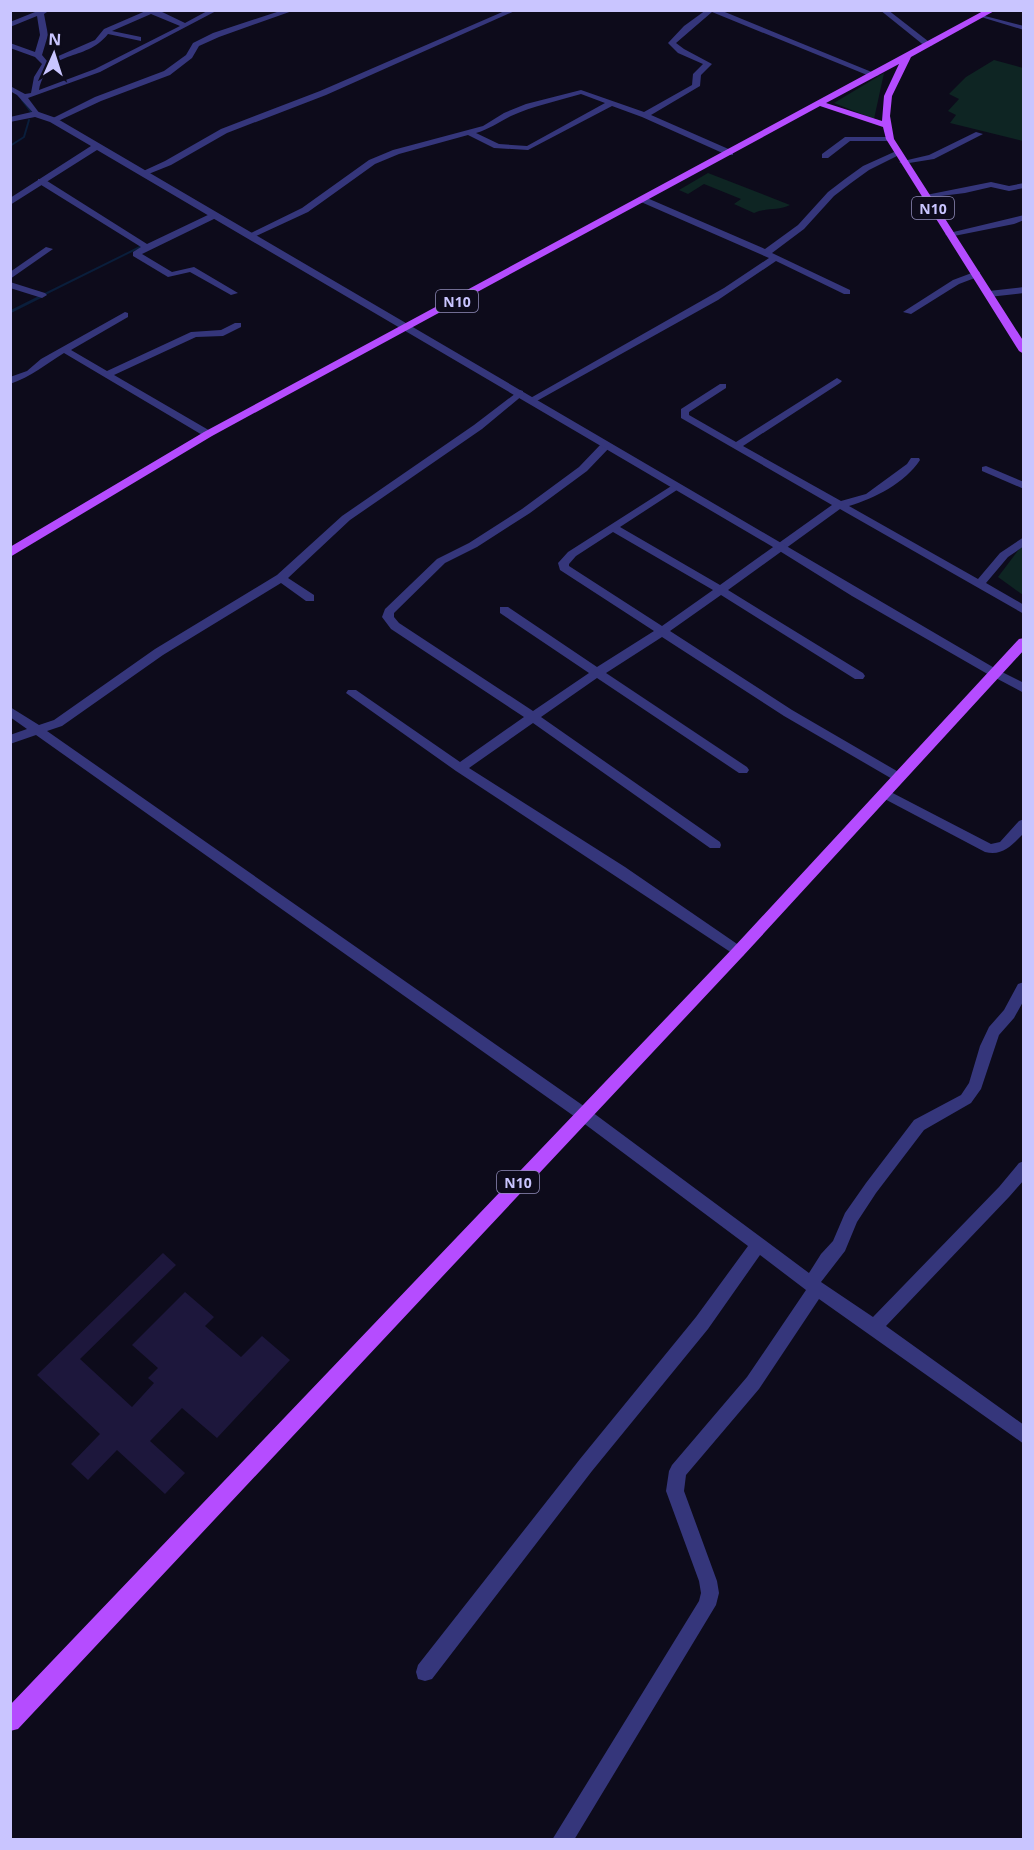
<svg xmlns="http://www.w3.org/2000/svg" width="1034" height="1850" font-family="'Open Sans',sans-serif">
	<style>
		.green { fill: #0e2523 }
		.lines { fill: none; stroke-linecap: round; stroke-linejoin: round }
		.stream-far1 { stroke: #0a1e3b; stroke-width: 2 }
		.stream { stroke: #0a1e3b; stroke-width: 3 }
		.building { fill: #1d173c }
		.minor { fill: #35367b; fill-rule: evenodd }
		.tertiary { fill: #35367b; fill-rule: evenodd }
		.primary { fill: #b54cff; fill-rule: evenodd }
		.labels { text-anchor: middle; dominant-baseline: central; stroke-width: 4.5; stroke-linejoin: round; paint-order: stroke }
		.shield { fill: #0d0b1b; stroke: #918dbb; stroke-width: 1.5 }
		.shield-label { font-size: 14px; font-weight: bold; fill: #c9c5ff }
	</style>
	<rect width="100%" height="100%" fill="#0d0b1b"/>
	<g class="green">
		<polygon points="994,60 1023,68 1023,141 950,123 956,115 948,111 959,99 949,94 966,77"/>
		<polygon points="884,73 874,119 834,103"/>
		<path d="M 708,173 L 790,205 C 778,211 768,207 754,213 L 734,204 L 741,199 L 704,184 L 688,194 L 679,190 Z"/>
		<polygon points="1023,544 1023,595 998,577"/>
	</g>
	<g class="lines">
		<g class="stream-far1">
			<polyline points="22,100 31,112"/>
			<polyline points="10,146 24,137 29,120"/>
			<polyline points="39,297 140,247 141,243"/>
		</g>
		<polyline class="stream" points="10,312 42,296"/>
	</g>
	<polygon class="building" points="163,1253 176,1265 80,1359 132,1407 154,1383 148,1378 158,1368 132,1345 185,1292 214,1317 205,1326 241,1357 262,1336 290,1360 217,1438 182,1408 150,1441 185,1473 165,1494 117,1450 88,1480 71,1464 100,1434 37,1375"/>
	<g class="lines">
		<g class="minor">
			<path d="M 40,10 L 50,10 L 44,14 L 48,35 L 42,55 L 47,61 L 95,40 L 104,29 L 148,10 L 158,10 L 185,23 L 209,10 L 218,10 L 100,72 L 28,98 L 40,114 L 36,116 L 17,95 L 10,91 L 10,86 L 25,94 L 31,93 L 34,77 L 42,64 L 35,57 L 10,48 L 10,43 L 35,52 L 40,35 L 37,16 L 10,27 L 10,22 ZM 151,14 L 180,26 L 95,69 L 39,90 C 49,46 84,64 108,34 L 141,41 L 141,37 L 112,31 Z"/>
			<polygon points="283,10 295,10 219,37 199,46 192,58 170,75 101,101 56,122 49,120 95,97 164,71 186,55 193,43 213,33"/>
			<polygon points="507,10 517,10 326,95 227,133 171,165 146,175 139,173 165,161 221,129 320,91"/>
			<path d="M 706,10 L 720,10 L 879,75 L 872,77 L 712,12 L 676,43 L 684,49 L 712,64 L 701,75 L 700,86 L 651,115 L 733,151 L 733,155 L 727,155 L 642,117 L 612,106 L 528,150 L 494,148 L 468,135 L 399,154 L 375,164 L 308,212 L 252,238 L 245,236 L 302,208 L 369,160 L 393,150 L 483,126 L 504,113 L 526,104 L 581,90 L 644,112 L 692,85 L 693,74 L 703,64 L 678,53 L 668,43 L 684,26 ZM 581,94 L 605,103 L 527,146 L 499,144 L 476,133 C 490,129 499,122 511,116 C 533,106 557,101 581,94 Z"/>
			<polygon points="880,10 888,10 933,45 926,47"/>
			<polygon points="981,15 1024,26 1024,30 981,17"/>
			<polygon points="976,132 983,134 934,159 903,164 899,162 929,155"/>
			<polygon points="845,137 890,137 894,139 890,141 850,141 828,158 822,158 822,154"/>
			<polygon points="894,152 901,154 869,170 851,183 834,196 804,229 772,253 850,290 850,294 844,294 776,261 718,300 535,402 527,400 724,288 769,258 641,202 641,198 647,198 765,249 798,225 828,192 845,179 863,166"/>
			<polygon points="38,179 44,179 147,244 212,213 218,213 218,217 142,254 172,272 194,267 238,293 231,295 190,272 168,277 133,256 133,252 141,247 38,183"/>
			<polygon points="991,182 1009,186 1024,183 1024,188 1009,191 991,187 965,193 925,198 921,196"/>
			<polygon points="1024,215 1024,220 1014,224 949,237 945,234"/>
			<polygon points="46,247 53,249 10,279 10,272"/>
			<polygon points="977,271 980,272 980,276 959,284 911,314 903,312 953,280"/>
			<polygon points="10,282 45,293 47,295 42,298 10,288"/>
			<polygon points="1024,287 1024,293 989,297 984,294 989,291"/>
			<path d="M 125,312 L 128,313 L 128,317 L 71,350 L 107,371 L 191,332 L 221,330 L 235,323 L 241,323 L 241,327 L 223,336 L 196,337 L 114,375 L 212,432 L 212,436 L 204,436 L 64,353 C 46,364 31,377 10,384 L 10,377 L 27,371 L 41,359 Z"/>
			<path d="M 837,378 L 842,381 L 840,383 L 743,446 L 841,501 L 866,494 L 907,464 L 911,458 L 919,458 L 920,460 C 905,483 875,498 849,506 L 978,579 L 1000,553 L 1024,537 L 1024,546 L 1008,557 L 986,583 L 1024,605 L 1024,614 L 840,509 L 728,590 L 863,673 L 865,676 L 863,679 L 855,679 L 721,595 L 670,631 L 792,710 L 902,774 L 904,777 L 902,780 L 894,780 L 784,716 L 662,637 L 606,673 L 747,767 L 749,770 L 747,773 L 739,773 L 597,678 L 541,717 L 720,842 L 721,845 L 720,848 L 710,848 L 533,723 L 469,768 L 625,867 L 743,948 L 745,952 L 743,956 L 738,957 L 456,771 L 346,693 L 348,690 L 356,690 L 460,762 L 524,717 L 391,629 L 382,617 L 385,609 L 437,559 L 469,543 L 522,509 L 579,467 L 602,443 L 610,443 L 610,447 L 587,471 L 530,513 L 477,547 L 445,563 L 394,613 L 394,617 L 399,623 L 533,711 L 589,673 L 500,613 L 500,607 L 508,607 L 597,667 L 654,631 L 560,570 L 558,563 L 568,552 L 676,483 L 681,486 L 680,488 L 620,527 L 720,585 L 832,505 L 681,418 L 681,409 L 720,384 L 726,384 L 726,388 L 689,412 L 689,415 L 736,442 ZM 613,532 L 713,590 L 662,626 L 569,566 L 569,564 L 576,556 Z"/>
			<polygon points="520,390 523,391 523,395 482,429 350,520 288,578 314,595 314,601 306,601 281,583 163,655 62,726 47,731 588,1109 809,1273 821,1254 833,1241 845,1213 866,1183 914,1120 961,1095 969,1083 980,1046 989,1027 1004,1010 1018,984 1024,982 1024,1000 1014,1018 999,1035 981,1089 971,1103 924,1130 876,1193 857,1222 845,1251 821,1282 873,1317 999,1187 1019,1163 1024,1161 1024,1180 1009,1197 886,1326 1024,1425 1024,1444 819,1299 759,1389 686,1475 684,1491 717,1581 719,1593 716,1605 574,1840 552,1840 699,1601 701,1593 699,1581 666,1491 669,1471 672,1465 747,1377 806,1290 760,1255 708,1329 592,1471 432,1679 425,1681 418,1679 416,1672 418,1665 580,1459 696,1317 748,1246 578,1119 36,735 10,744 10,735 27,729 10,717 10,707 39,725 54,720 155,649 277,575 342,516 474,425"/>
			<polygon points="986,466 1024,482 1024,489 982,471 982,467"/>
			<polygon points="996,669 1024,683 1024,693 992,676 990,673 992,670"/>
			<path d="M 883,788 L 991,844 L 1000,842 L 1019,821 L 1024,819 L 1024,833 C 1013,844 1003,857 985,852 L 879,796 L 877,793 Z"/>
		</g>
		<polygon class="tertiary" points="36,111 56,118 1003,673 996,677 991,676 852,596 778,550 97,150 10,205 10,198 91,146 50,122 35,117 10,122 10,117"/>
		<g class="primary">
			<path d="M 985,10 L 996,10 L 911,57 L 892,96 L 890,116 L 894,139 L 1024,342 L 1024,354 L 1019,351 L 886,139 L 883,127 L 820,106 L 212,436 L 10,557 L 10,547 L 204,432 ZM 899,64 L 884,96 L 882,121 L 826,103 Z"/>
			<polygon points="1024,638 1024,650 743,956 18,1729 10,1731 10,1705 733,948 1019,639"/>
		</g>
	</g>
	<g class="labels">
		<g class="shield">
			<rect x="912" y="197" width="42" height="22" rx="4.5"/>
			<rect x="436" y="290" width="42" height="22" rx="4.5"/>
			<rect x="497" y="1171" width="42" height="22" rx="4.5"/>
		</g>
		<g class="shield-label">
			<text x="933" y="208">N10</text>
			<text x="457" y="301">N10</text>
			<text x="518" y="1182">N10</text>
		</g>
	</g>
	<rect width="1034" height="1850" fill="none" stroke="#c9c5ff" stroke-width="24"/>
	<g transform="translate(54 54) rotate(3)" stroke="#0d0b1b" stroke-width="4.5" paint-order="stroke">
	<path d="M0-4.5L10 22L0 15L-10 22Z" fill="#c9c5ff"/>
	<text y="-9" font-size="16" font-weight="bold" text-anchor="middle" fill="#c9c5ff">N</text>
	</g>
</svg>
